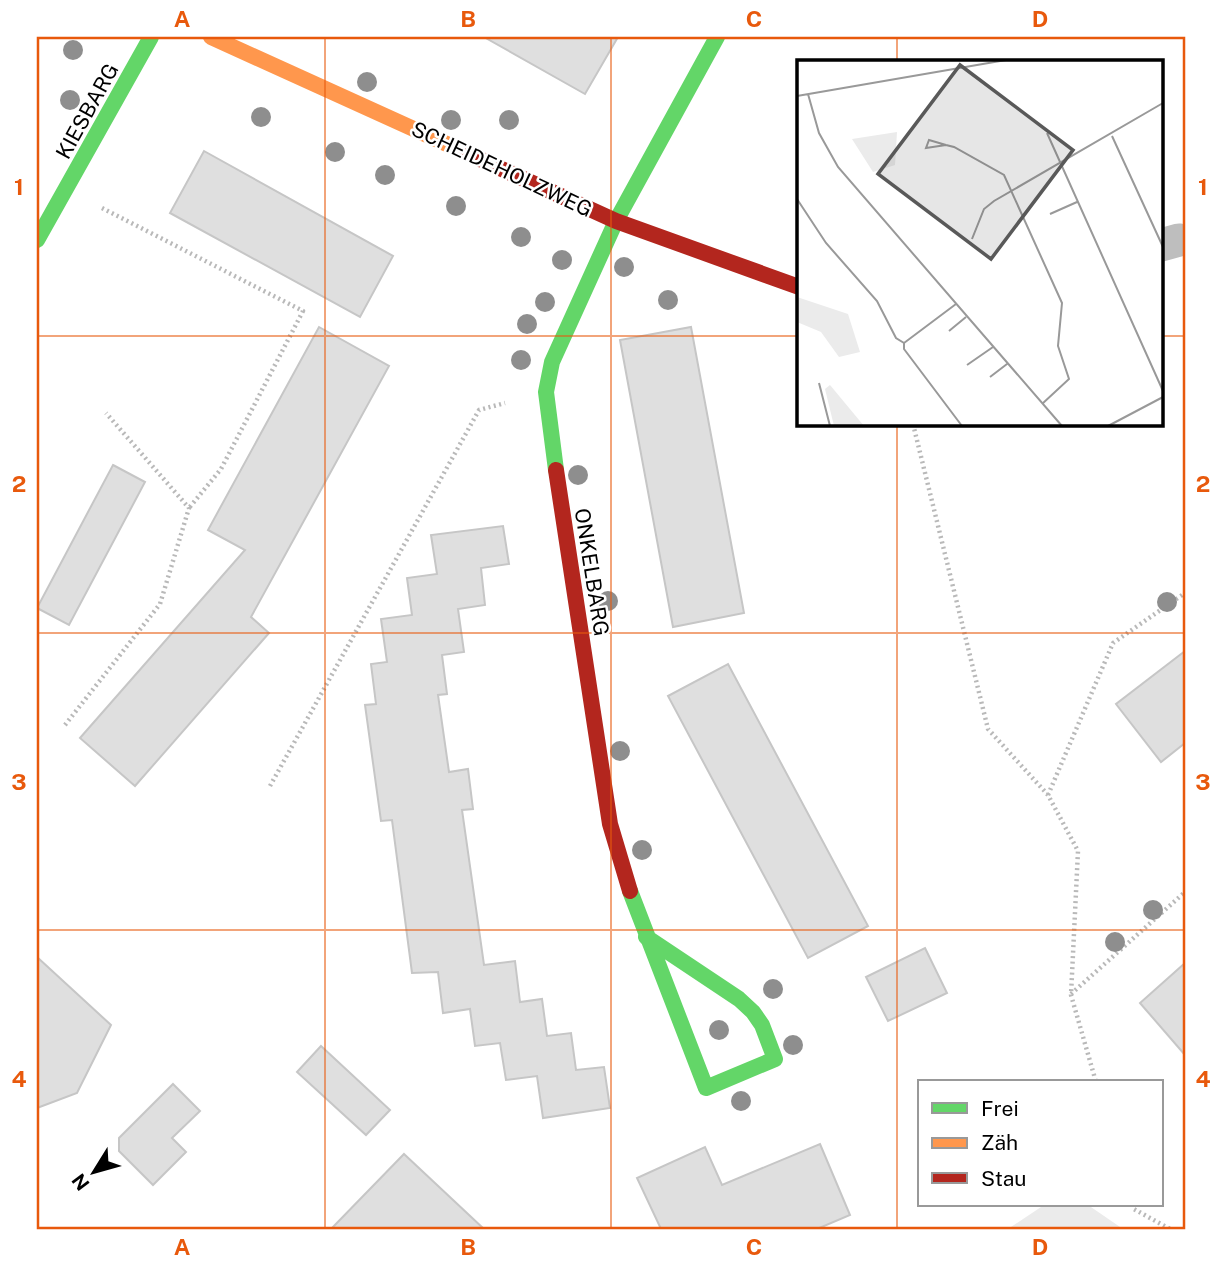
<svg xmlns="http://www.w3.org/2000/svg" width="1222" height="1266" font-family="'Public Sans',sans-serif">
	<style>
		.green { fill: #ebebeb }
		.building { fill: #dfdfdf; stroke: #c6c6c6; stroke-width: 2 }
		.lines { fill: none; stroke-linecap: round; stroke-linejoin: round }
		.path { stroke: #b9b9b9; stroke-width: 4.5; stroke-dasharray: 2 3.5; stroke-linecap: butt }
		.street { stroke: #bebebe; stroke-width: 33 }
		.fast { stroke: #63d668; stroke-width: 16 }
		.slow { stroke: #ff974d; stroke-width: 16 }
		.jam { stroke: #b3261e; stroke-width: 16 }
		.tree { fill: #8e8e8e }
		.grid { fill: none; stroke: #e8590c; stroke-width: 2; stroke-opacity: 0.55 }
		.labels { text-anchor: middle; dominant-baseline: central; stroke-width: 5; stroke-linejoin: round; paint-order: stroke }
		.street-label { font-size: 21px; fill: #000; stroke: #fff }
		.inset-road { fill: none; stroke: #999; stroke-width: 2 }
		.view { fill: #595959; fill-opacity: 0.15; stroke: #595959; stroke-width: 3.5 }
		.inset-edge { fill: none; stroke: #000; stroke-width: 3.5 }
		.neatline { fill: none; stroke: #e8590c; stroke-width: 2.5 }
		.grid-label { font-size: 23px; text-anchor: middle; font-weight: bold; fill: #e8590c }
	</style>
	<rect width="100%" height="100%" fill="#fff"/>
	<polygon class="green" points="1044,1205 1088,1205 1123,1229 1008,1229"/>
	<g class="building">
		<polygon points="484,37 618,37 585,94"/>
		<polygon points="204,151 393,256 360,317 170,213"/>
		<polygon points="319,327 389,366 251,617 269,633 135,786 80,738 245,550 208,530"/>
		<polygon points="691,327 744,613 673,627 620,340"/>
		<polygon points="113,465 145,482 69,625 37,608"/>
		<polygon points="503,526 509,564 481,568 485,605 458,609 464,652 442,655 447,694 438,695 449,772 468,769 473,809 462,810 484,965 515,961 520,1002 542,999 547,1036 571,1033 576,1070 604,1067 610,1108 543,1118 537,1076 506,1080 500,1043 475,1046 470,1009 443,1013 438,972 412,973 392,820 381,821 365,705 376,704 371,664 387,662 381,619 412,615 407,578 437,574 431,535"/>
		<polygon points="1185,651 1185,743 1161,762 1116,704"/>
		<polygon points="728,664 868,926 808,958 668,696"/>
		<polygon points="925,948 947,993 888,1021 866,977"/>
		<polygon points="37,957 111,1025 77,1093 37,1108"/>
		<polygon points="1185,963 1185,1055 1140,1003"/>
		<polygon points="321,1046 390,1110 366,1135 297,1072"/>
		<polygon points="173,1084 200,1111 172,1138 186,1152 153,1185 119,1151 119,1138"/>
		<polygon points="820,1144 850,1215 817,1229 661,1229 637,1178 705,1147 722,1185"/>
		<polygon points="404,1154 484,1229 331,1229"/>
	</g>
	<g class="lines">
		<g class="path">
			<polyline points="102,208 303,311 221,469 189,508"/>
			<polyline points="913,424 988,729 1048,795 1078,851 1071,995 1096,1082"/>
			<polyline points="65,725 160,604 189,508 106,413"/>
			<polyline points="270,786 479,410 505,403"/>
			<polyline points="1048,795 1113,643 1185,593"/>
			<polyline points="1071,994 1185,892"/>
			<polyline points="1132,1205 1132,1208 1170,1229"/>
		</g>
		<polyline class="street" points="1161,245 1179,240"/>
		<g class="fast">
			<polyline points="37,240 151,37"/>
			<polyline points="556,470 546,392 552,362 616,221 717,37"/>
			<polyline points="630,891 706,1088 775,1059 762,1025 753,1012 739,999 646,937"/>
		</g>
		<polyline class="slow" points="211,37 460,150"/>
		<g class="jam">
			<polyline points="460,150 616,221 799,287"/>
			<polyline points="556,470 610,824 630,891"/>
		</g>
	</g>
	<g class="tree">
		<circle cx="73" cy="50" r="10"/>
		<circle cx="367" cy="82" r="10"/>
		<circle cx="70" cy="100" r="10"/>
		<circle cx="261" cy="117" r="10"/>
		<circle cx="451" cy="120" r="10"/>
		<circle cx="509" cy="120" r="10"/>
		<circle cx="335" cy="152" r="10"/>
		<circle cx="385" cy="175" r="10"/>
		<circle cx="456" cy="206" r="10"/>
		<circle cx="521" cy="237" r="10"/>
		<circle cx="562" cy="260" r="10"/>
		<circle cx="624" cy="267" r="10"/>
		<circle cx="668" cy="300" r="10"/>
		<circle cx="545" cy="302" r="10"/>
		<circle cx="527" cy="324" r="10"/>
		<circle cx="521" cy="360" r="10"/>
		<circle cx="578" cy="475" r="10"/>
		<circle cx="608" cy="601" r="10"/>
		<circle cx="1167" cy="602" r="10"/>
		<circle cx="620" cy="751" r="10"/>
		<circle cx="642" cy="850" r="10"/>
		<circle cx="1153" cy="910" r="10"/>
		<circle cx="1115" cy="942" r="10"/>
		<circle cx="773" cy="989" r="10"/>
		<circle cx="719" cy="1030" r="10"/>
		<circle cx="793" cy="1045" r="10"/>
		<circle cx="741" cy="1101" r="10"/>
	</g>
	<path class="grid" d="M 325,37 L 325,1229M 611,37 L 611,1229M 897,37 L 897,61M 37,336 L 799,336M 1161,336 L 1185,336M 897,424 L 897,1229M 37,633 L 1185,633M 37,930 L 1185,930"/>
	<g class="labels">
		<g class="street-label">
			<text transform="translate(87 111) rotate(-61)">KIESBARG</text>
			<text transform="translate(502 169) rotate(25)">SCHEIDEHOLZWEG</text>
			<text transform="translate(592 572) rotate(81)">ONKELBARG</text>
		</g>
	</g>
	<g transform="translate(797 60)">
		<rect width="366" height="366" fill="#fff"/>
		<path d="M 100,72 L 98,105 L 76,112 L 55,79 ZM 0,237 L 51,254 L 63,292 L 42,297 L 24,272 L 0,262 ZM 33,325 L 67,366 L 37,366 L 28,329 Z" fill="#ebebeb"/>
		<path class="inset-road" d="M 11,34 L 22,73 L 41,107 L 265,366M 0,36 L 209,0M 250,73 L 366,331M 315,76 L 366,187M 149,85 L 129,88 L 132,80 L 149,85 L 157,87 L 207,115 L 265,243 L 261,286 L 272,319 L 245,344M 0,139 L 29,183 L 80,241 L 99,278 L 107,283 L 107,289 L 165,366M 253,154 L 280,142M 175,179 L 187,149 L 197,141 L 366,43M 152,271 L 169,257M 107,283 L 159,244M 170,305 L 196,287M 193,317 L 210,304M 22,323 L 33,366M 311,366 L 366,337"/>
		<path class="view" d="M 163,5 L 276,90 L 194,199 L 81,114 Z"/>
		<rect width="366" height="366" class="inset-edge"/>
	</g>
	<rect width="1222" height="1266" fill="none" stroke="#ffffff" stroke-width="77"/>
	<rect x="918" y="1080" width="245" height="126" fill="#ffffff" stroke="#999999" stroke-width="2"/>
	<rect x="932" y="1103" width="35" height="10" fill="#63d668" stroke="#999999" stroke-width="2"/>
	<text x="981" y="1116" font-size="21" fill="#000000">Frei</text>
	<rect x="932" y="1138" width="35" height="10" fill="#ff974d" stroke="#999999" stroke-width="2"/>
	<text x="981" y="1150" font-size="21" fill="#000000">Zäh</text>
	<rect x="932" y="1173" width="35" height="10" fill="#b3261e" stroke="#999999" stroke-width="2"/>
	<text x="981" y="1186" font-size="21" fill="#000000">Stau</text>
	<g transform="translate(94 1172) rotate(233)" stroke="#ffffff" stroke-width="5" paint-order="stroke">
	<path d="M0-5L12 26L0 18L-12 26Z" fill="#000000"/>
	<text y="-10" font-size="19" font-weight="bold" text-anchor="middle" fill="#000000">N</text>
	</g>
	<rect x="38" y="38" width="1146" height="1190" class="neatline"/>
	<g class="grid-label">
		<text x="182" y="27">A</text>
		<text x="468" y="27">B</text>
		<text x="754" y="27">C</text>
		<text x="1040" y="27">D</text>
		<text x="19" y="195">1</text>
		<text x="1203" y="195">1</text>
		<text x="19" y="492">2</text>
		<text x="1203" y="492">2</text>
		<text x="19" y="790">3</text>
		<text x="1203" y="790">3</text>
		<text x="19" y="1087">4</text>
		<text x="1203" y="1087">4</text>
		<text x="182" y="1255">A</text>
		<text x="468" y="1255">B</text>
		<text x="754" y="1255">C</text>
		<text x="1040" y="1255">D</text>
	</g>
</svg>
